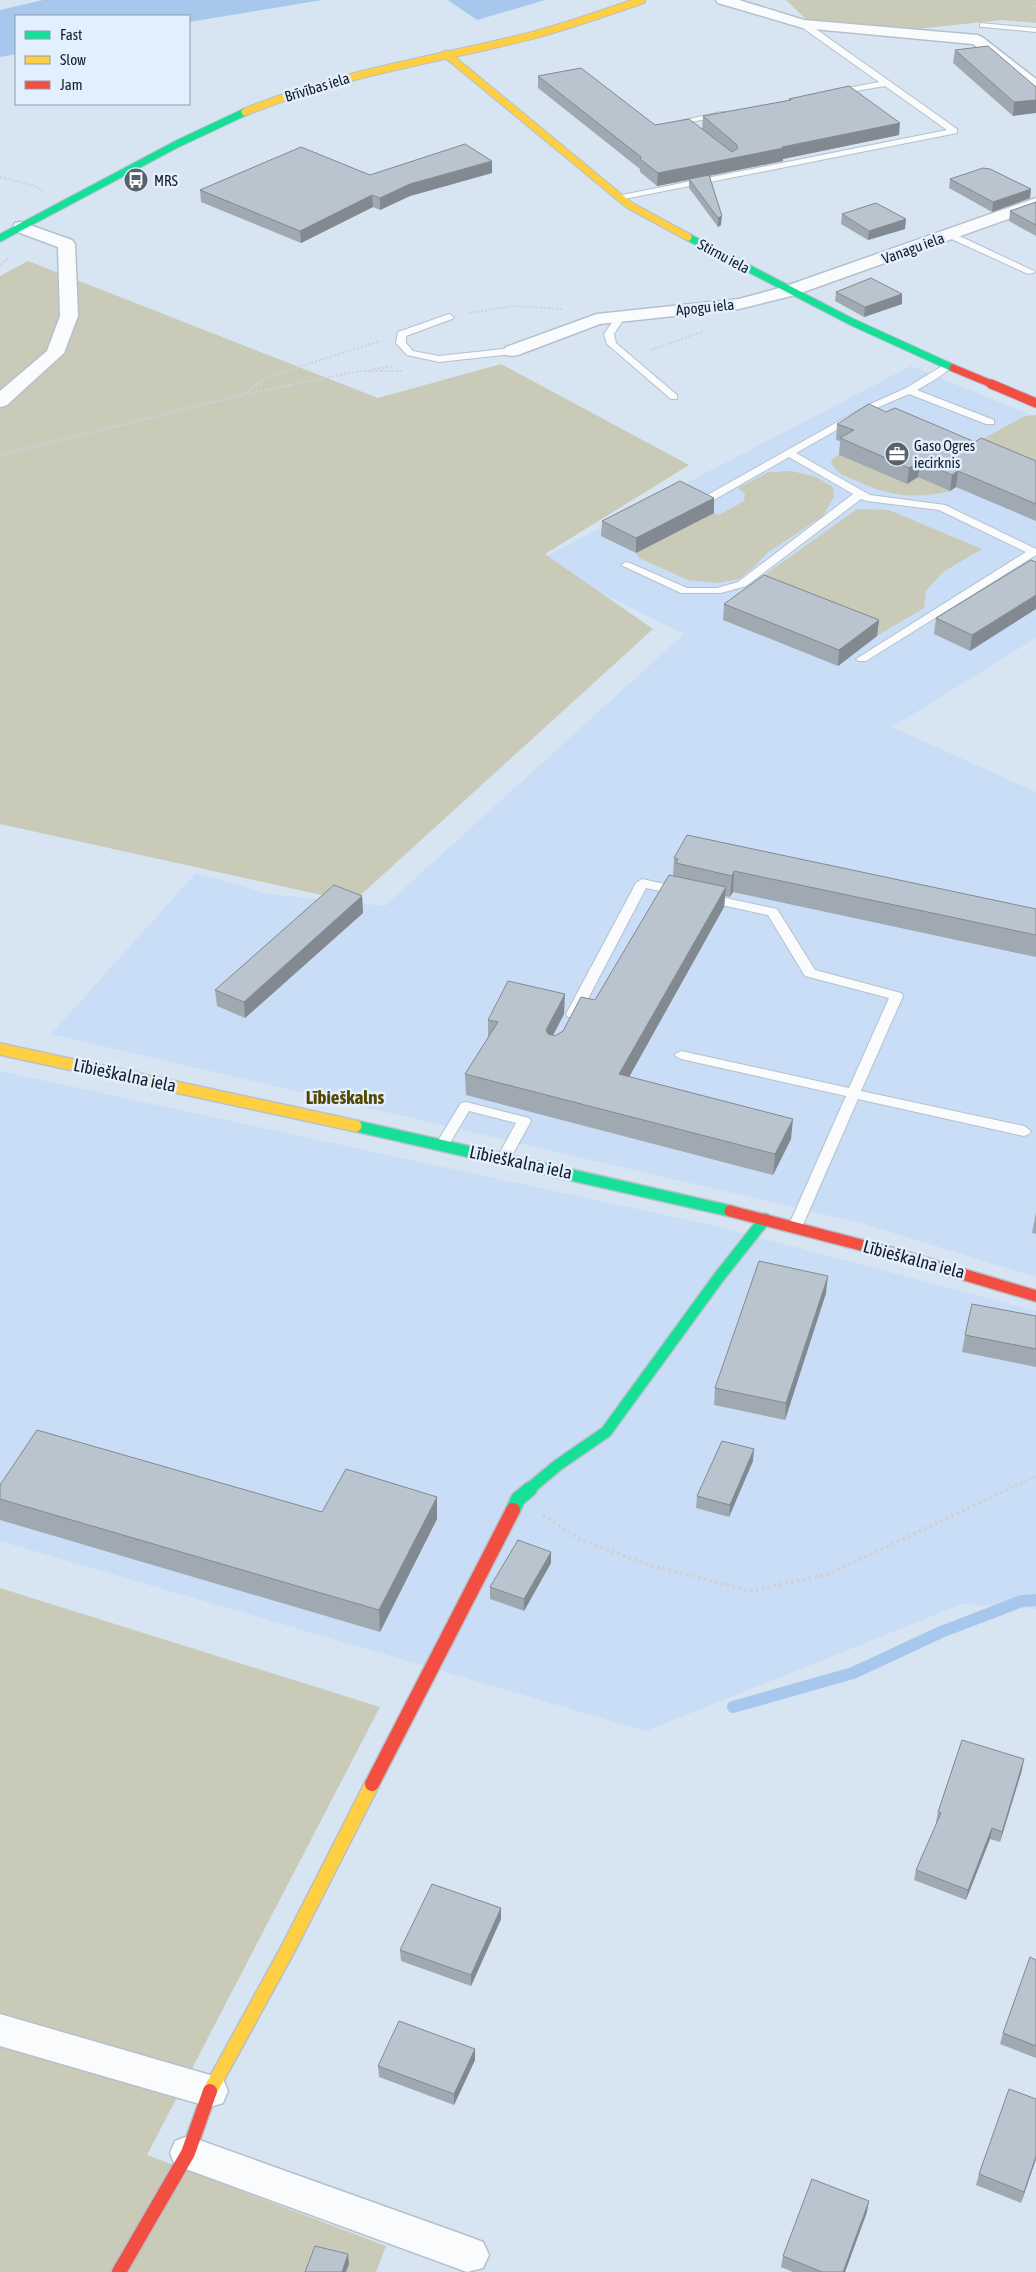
<svg xmlns="http://www.w3.org/2000/svg" width="1036" height="2272" font-family="'Asap Condensed',sans-serif">
	<style>
		.built { fill: #c9def6 }
		.green { fill: #c9cab8 }
		.water { fill: #a7c7ec }
		.lines { fill: none; stroke-linecap: round; stroke-linejoin: round }
		.stream { stroke: #a7c7ec; stroke-width: 12 }
		.lane-casing { stroke: #b6c0cb; stroke-width: 2 }
		.street-casing { stroke: #b6c0cb; stroke-width: 3 }
		.fast-far2-casing { stroke: #b6c0cb; stroke-width: 9 }
		.fast-far1-casing { stroke: #b6c0cb; stroke-width: 14 }
		.fast-casing { stroke: #b6c0cb; stroke-width: 17 }
		.slow-far2-casing { stroke: #b6c0cb; stroke-width: 9 }
		.slow-far1-casing { stroke: #b6c0cb; stroke-width: 14 }
		.slow-casing { stroke: #b6c0cb; stroke-width: 17 }
		.jam-far3-casing { stroke: #b6c0cb; stroke-width: 9 }
		.jam-far2-casing { stroke: #b6c0cb; stroke-width: 11 }
		.jam-far1-casing { stroke: #b6c0cb; stroke-width: 14 }
		.jam-casing { stroke: #b6c0cb; stroke-width: 17 }
		.path-far3 { stroke: #ced2d7; stroke-width: 2; stroke-dasharray: 2 2; stroke-linecap: butt }
		.path-far2 { stroke: #ced2d7; stroke-width: 2.5; stroke-dasharray: 2 2; stroke-linecap: butt }
		.path-far1 { stroke: #ced2d7; stroke-width: 3; stroke-dasharray: 2.5 2.5; stroke-linecap: butt }
		.path { stroke: #ced2d7; stroke-width: 4; stroke-dasharray: 3 3; stroke-linecap: butt }
		.lane { fill: #f9fbfd; fill-rule: evenodd }
		.street { fill: #f9fbfd; fill-rule: evenodd }
		.fast-far2 { stroke: #16e098; stroke-width: 7 }
		.fast-far1 { stroke: #16e098; stroke-width: 11 }
		.fast { stroke: #16e098; stroke-width: 14 }
		.slow-far2 { stroke: #ffcf43; stroke-width: 7 }
		.slow-far1 { stroke: #ffcf43; stroke-width: 11 }
		.slow { stroke: #ffcf43; stroke-width: 14 }
		.jam-far3 { stroke: #f24e42; stroke-width: 7 }
		.jam-far2 { stroke: #f24e42; stroke-width: 9 }
		.jam-far1 { stroke: #f24e42; stroke-width: 11 }
		.jam { stroke: #f24e42; stroke-width: 14 }
		.wall { fill: #a0a9b2 }
		.shaded-wall { fill: #828991 }
		.building { fill: #bac4cf; stroke: #828991 }
		.labels { text-anchor: middle; dominant-baseline: central; stroke-width: 5; stroke-linejoin: round; paint-order: stroke }
		.far-street-label { font-size: 15px; fill: #141c25; stroke: #e2efff }
		.far-poi-label { font-size: 15px; fill: #141c25; stroke: #e2efff; text-anchor: start }
		.street-label { font-size: 18px; fill: #141c25; stroke: #e2efff }
		.neighbourhood-label { font-size: 19px; font-weight: bold; fill: #544806; stroke: #e2efff }
	</style>
	<rect width="100%" height="100%" fill="#d7e4f2"/>
	<g class="built">
		<polygon points="911,366 1036,417 1036,638 892,727 1036,792 1036,1277 861,1223 51,1034 196,873 268,894 385,906 684,634 537,561"/>
		<polygon points="0,1071 716,1226 1036,1311 1036,1609 962,1604 646,1731 0,1541"/>
	</g>
	<g class="green">
		<polygon points="786,0 1036,0 1036,23 1001,20 917,29 808,21"/>
		<polygon points="28,261 378,398 501,364 689,465 545,554 653,629 353,902 0,824 0,276"/>
		<polygon points="1036,415 1036,478 975,443 1025,416"/>
		<path d="M 839,455 L 907,484 L 918,477 L 951,491 C 915,499 892,497 859,482 C 846,476 839,476 831,463 L 833,458 Z"/>
		<polygon points="792,471 816,477 833,487 834,497 823,516 767,553 754,567 739,579 717,583 688,580 639,558 636,553 714,513 719,515 744,501 745,494 738,488 769,472"/>
		<polygon points="857,509 889,510 982,549 943,572 926,591 924,608 877,636 763,591 755,582"/>
		<polygon points="0,1588 380,1707 147,2155 386,2246 376,2272 0,2272"/>
	</g>
	<g class="water">
		<polygon points="43,0 322,0 189,22 189,16 16,16 16,54 0,57 0,10"/>
		<polygon points="448,0 545,0 477,20"/>
	</g>
	<g class="lines">
		<polyline class="stream" points="733,1707 853,1673 941,1632 1022,1601 1036,1600"/>
		<defs>
			<g id="lane">
				<polygon points="800,22 806,22 957,129 957,133 619,200 619,196 622,195 947,130 885,86 832,95 832,91 879,82 800,26"/>
				<polygon points="980,23 1036,28 1036,32 983,27 980,27"/>
				<polygon points="721,112 724,112 724,116 690,122 697,129 693,132 680,121"/>
				<polygon points="945,232 951,232 1036,272 1028,274 945,236"/>
				<polygon points="449,314 454,317 452,319 406,336 406,343 413,351 439,356 512,348 517,351 512,354 439,362 407,355 396,343 398,332"/>
				<polygon points="620,314 625,317 614,334 616,343 677,395 677,399 671,399 607,344 604,334 617,315"/>
				<path d="M 947,363 L 952,366 C 942,377 929,383 917,390 L 994,420 L 994,424 L 986,424 L 909,394 L 872,410 L 796,453 L 870,495 L 945,505 L 1036,549 L 1036,555 L 866,661 L 858,661 L 856,659 L 1026,552 L 939,510 L 867,501 L 861,499 L 746,586 L 721,593 L 681,593 L 621,565 L 626,562 L 630,563 L 687,588 L 717,588 L 738,582 L 853,494 L 789,457 L 710,502 L 702,502 L 702,498 L 866,406 L 906,388 Z"/>
				<polygon points="642,879 683,888 685,891 679,895 646,888 580,1014 573,1018 568,1017 566,1014 636,883"/>
				<polygon points="707,894 777,909 815,970 901,993 903,996 861,1091 1024,1126 1031,1131 1029,1134 1024,1136 858,1099 802,1227 800,1230 790,1230 788,1227 846,1096 681,1059 674,1055 681,1051 849,1088 889,998 805,976 768,915 703,901 701,898 703,895"/>
				<polygon points="466,1102 529,1118 531,1121 509,1161 499,1161 497,1158 516,1123 469,1111 447,1148 437,1148 435,1145 437,1142 461,1103"/>
			</g>
			<g id="street">
				<polygon points="716,0 739,0 804,20 977,35 982,37 1036,79 1036,92 1030,90 973,44 803,28 718,3"/>
				<polygon points="1036,198 1036,209 795,295 739,309 600,324 518,355 512,356 506,355 503,351 506,347 597,314 739,299 783,287"/>
				<polygon points="21,222 72,240 75,244 78,316 64,353 7,405 0,407 0,391 47,351 60,316 58,247 15,231 13,227 15,223"/>
				<polygon points="0,2014 210,2075 223,2079 228,2091 223,2103 210,2107 0,2046"/>
				<polygon points="188,2136 470,2237 483,2242 489,2255 483,2268 467,2272 175,2165 170,2153 175,2141"/>
			</g>
			<g id="fast-far2">
				<polyline points="688,237 852,322 953,368"/>
				<polyline points="0,238 177,144 245,112"/>
			</g>
			<g id="fast-far1">
				<polyline points="356,1126 730,1211"/>
				<polyline points="528,1490 558,1465 606,1432 719,1277 765,1219"/>
			</g>
			<polyline id="fast" points="513,1510 518,1499 530,1489"/>
			<g id="slow-far2">
				<polyline points="446,54 629,205 688,237"/>
				<path d="M 245,112 C 337,74 434,60 530,36 C 568,26 605,13 642,0"/>
			</g>
			<polyline id="slow-far1" points="0,1049 356,1126"/>
			<polyline id="slow" points="210,2091 288,1949 372,1784"/>
			<polyline id="jam-far3" points="953,368 994,385"/>
			<polyline id="jam-far2" points="991,384 1036,403"/>
			<polyline id="jam-far1" points="730,1211 888,1252 1036,1296"/>
			<g id="jam">
				<polyline points="372,1784 513,1510"/>
				<polyline points="119,2272 188,2153 210,2091"/>
			</g>
		</defs>
		<use href="#lane" class="lane-casing"/>
		<use href="#street" class="street-casing"/>
		<use href="#fast-far2" class="fast-far2-casing"/>
		<use href="#fast-far1" class="fast-far1-casing"/>
		<use href="#fast" class="fast-casing"/>
		<use href="#slow-far2" class="slow-far2-casing"/>
		<use href="#slow-far1" class="slow-far1-casing"/>
		<use href="#slow" class="slow-casing"/>
		<use href="#jam-far3" class="jam-far3-casing"/>
		<use href="#jam-far2" class="jam-far2-casing"/>
		<use href="#jam-far1" class="jam-far1-casing"/>
		<use href="#jam" class="jam-casing"/>
		<g class="path-far3">
			<polyline points="1027,9 1036,6"/>
			<polyline points="0,177 35,186 43,191"/>
			<polyline points="0,265 9,258"/>
			<polyline points="469,313 511,306 562,309"/>
			<polyline points="651,350 704,331"/>
			<polyline points="370,370 394,366"/>
			<polyline points="256,385 270,376 380,341"/>
			<polyline points="289,385 360,371 402,371"/>
		</g>
		<g class="path-far2">
			<polyline points="245,393 258,384"/>
			<polyline points="0,455 242,395 295,384"/>
		</g>
		<polyline class="path-far1" points="1006,1490 1036,1476"/>
		<polyline class="path" points="543,1515 581,1540 646,1564 750,1591 829,1574 1009,1489"/>
		<use href="#lane" class="lane"/>
		<use href="#street" class="street"/>
		<use href="#fast-far2" class="fast-far2"/>
		<use href="#fast-far1" class="fast-far1"/>
		<use href="#fast" class="fast"/>
		<use href="#slow-far2" class="slow-far2"/>
		<use href="#slow-far1" class="slow-far1"/>
		<use href="#slow" class="slow"/>
		<use href="#jam-far3" class="jam-far3"/>
		<use href="#jam-far2" class="jam-far2"/>
		<use href="#jam-far1" class="jam-far1"/>
		<use href="#jam" class="jam"/>
	</g>
	<g class="wall">
		<polygon points="955,50 1036,87 1013,116 953,63"/>
		<polygon points="538,76 655,125 702,129 703,116 789,101 789,99 899,135 783,159 783,161 709,176 721,225 718,227 689,188 689,180 657,186 640,172 640,169 538,88"/>
		<polygon points="492,173 410,196 380,210 373,207 301,243 201,202 200,190 370,175"/>
		<polygon points="950,179 1030,198 992,212 949,188"/>
		<polygon points="1036,202 1036,236 1009,221 1010,211"/>
		<polygon points="842,214 905,229 868,240 841,224"/>
		<polygon points="836,292 902,294 902,304 864,317 835,301"/>
		<polygon points="886,412 975,442 1036,461 1036,521 956,487 950,491 918,477 907,484 839,455 840,441 836,440 837,424"/>
		<polygon points="714,513 636,553 601,536 602,521"/>
		<polygon points="1036,562 970,651 934,634 936,618"/>
		<polygon points="724,604 879,620 877,636 838,666 723,620"/>
		<polygon points="674,858 1036,909 1036,957 733,892 730,897 725,896 724,907 629,1077 791,1139 773,1175 466,1095 465,1074 488,1038 488,1020 564,1014 553,1036 555,1036 563,1031 595,1000 673,876"/>
		<polygon points="362,896 363,913 245,1018 217,1006 215,990"/>
		<polygon points="1036,1212 1036,1234 1032,1233"/>
		<polygon points="826,1293 785,1420 714,1405 715,1388"/>
		<polygon points="1036,1316 1036,1367 962,1352 965,1335"/>
		<polygon points="753,1461 729,1517 696,1508 697,1496"/>
		<polygon points="0,1485 322,1512 437,1519 380,1632 0,1520"/>
		<polygon points="551,1563 524,1611 490,1599 490,1587"/>
		<polygon points="1022,1770 1000,1842 990,1839 966,1900 914,1880 916,1870 937,1822 936,1822 938,1812"/>
		<polygon points="501,1908 501,1919 471,1986 401,1961 400,1950"/>
		<polygon points="1036,1960 1036,2058 1000,2044 1003,2033"/>
		<polygon points="475,2049 475,2060 454,2105 379,2077 378,2066"/>
		<polygon points="1036,2159 1021,2203 976,2185 979,2174"/>
		<polygon points="867,2212 845,2272 793,2272 781,2267 783,2256"/>
	</g>
	<g class="shaded-wall">
		<polygon points="1036,100 1036,113 1013,116 1014,102"/>
		<polygon points="900,123 899,135 783,159 783,161 657,186 658,173"/>
		<polygon points="492,161 492,173 410,196 380,210 380,198 410,184"/>
		<polygon points="1031,189 1030,198 992,212 993,202"/>
		<polygon points="372,195 373,207 301,243 300,231"/>
		<polygon points="722,216 721,225 718,227 718,218"/>
		<polygon points="906,219 905,229 868,240 869,231"/>
		<polygon points="902,294 902,304 864,317 865,307"/>
		<polygon points="920,461 918,477 907,484 909,468"/>
		<polygon points="958,471 956,487 950,491 952,475"/>
		<polygon points="714,498 714,513 636,553 636,538"/>
		<polygon points="1036,595 1036,609 970,651 972,635"/>
		<polygon points="879,620 877,636 838,666 839,650"/>
		<polygon points="734,871 733,892 730,897 732,876"/>
		<polygon points="726,887 724,907 619,1095 619,1074"/>
		<polygon points="362,896 363,913 245,1018 244,1002"/>
		<polygon points="565,994 564,1014 545,1050 546,1030"/>
		<polygon points="793,1119 791,1139 773,1175 775,1154"/>
		<polygon points="828,1276 826,1293 785,1420 786,1403"/>
		<polygon points="754,1449 753,1461 729,1517 730,1505"/>
		<polygon points="437,1497 437,1519 380,1632 379,1610"/>
		<polygon points="551,1552 551,1563 524,1611 524,1599"/>
		<polygon points="1024,1759 1022,1770 1000,1842 1002,1832"/>
		<polygon points="992,1828 990,1839 966,1900 968,1890"/>
		<polygon points="501,1908 501,1919 471,1986 471,1975"/>
		<polygon points="475,2049 475,2060 454,2105 454,2094"/>
		<polygon points="1036,2156 1036,2159 1021,2203 1024,2192"/>
		<polygon points="869,2201 867,2212 845,2272 843,2272"/>
		<polygon points="348,2254 349,2264 346,2272 342,2272"/>
	</g>
	<g class="building">
		<polygon points="988,46 1036,87 1036,100 1014,102 955,50"/>
		<polygon points="581,68 655,125 689,119 732,152 738,148 736,144 703,116 791,100 789,99 849,86 900,123 782,147 784,148 658,173 640,159 641,157 538,76"/>
		<polygon points="465,144 492,161 410,184 380,198 372,195 300,231 200,190 301,147 370,175"/>
		<polygon points="983,168 990,169 1031,189 993,202 950,179"/>
		<polygon points="709,175 722,216 718,218 689,179"/>
		<polygon points="1036,202 1036,225 1010,211"/>
		<polygon points="876,203 906,219 869,231 842,214"/>
		<polygon points="871,278 902,294 865,307 836,292"/>
		<polygon points="869,404 886,412 895,408 975,442 981,438 1036,461 1036,504 958,471 952,475 920,461 909,468 840,438 854,430 837,424"/>
		<polygon points="680,481 714,498 636,538 602,521"/>
		<polygon points="1031,560 1036,562 1036,595 972,635 936,618"/>
		<polygon points="764,575 879,620 839,650 724,604"/>
		<polygon points="687,835 1036,909 1036,935 734,871 732,876 676,863 678,859 674,858"/>
		<polygon points="669,875 726,887 619,1074 793,1119 775,1154 465,1074 498,1022 488,1020 508,981 565,994 546,1030 548,1034 555,1036 563,1031 581,997 595,1000"/>
		<polygon points="334,885 362,896 244,1002 215,990"/>
		<polygon points="759,1261 828,1276 786,1403 715,1388"/>
		<polygon points="972,1304 1036,1316 1036,1349 965,1335"/>
		<polygon points="37,1430 322,1512 346,1469 437,1497 379,1610 0,1499 0,1485"/>
		<polygon points="722,1441 754,1449 730,1505 697,1496"/>
		<polygon points="518,1540 551,1552 524,1599 490,1587"/>
		<polygon points="962,1740 1024,1759 1002,1832 992,1828 968,1890 916,1870 941,1813 938,1812"/>
		<polygon points="432,1884 501,1908 471,1975 400,1950"/>
		<polygon points="1030,1957 1036,1960 1036,2046 1003,2033"/>
		<polygon points="399,2021 475,2049 454,2094 378,2066"/>
		<polygon points="1009,2089 1036,2099 1036,2156 1024,2192 979,2174"/>
		<polygon points="812,2179 869,2201 843,2272 822,2272 783,2256"/>
		<polygon points="315,2246 348,2254 342,2272 305,2272"/>
	</g>
	<defs>
		<symbol id="bus-disc" viewBox="-11 -11 22 22"><circle r="9.5" fill="#58626d" stroke="#e2efff"/><path d="M-5-6H5V4H4V6H2V4H-2V6H-4V4H-5ZM-3.5-4V0h7V-4ZM-3.5 1.2v1.5H-2V1.2ZM2 1.2v1.5H3.5V1.2Z" fill="#fff"/></symbol>
		<symbol id="office-disc" viewBox="-11 -11 22 22"><circle r="9.5" fill="#58626d" stroke="#e2efff"/><path d="M-6-3h4V-5.5h4V-3h4V5H-6ZM-1-4.5V-3h2v-1.5ZM-6 0V1H6V0Z" fill="#fff"/></symbol>
	</defs>
	<g fill-rule="evenodd">
		<use href="#bus-disc" x="122" y="166" width="28" height="28"/>
		<use href="#office-disc" x="883" y="440" width="28" height="28"/>
	</g>
	<g class="labels">
		<g class="far-street-label">
			<text transform="translate(317 87) rotate(-17)">Brīvības iela</text>
			<text transform="translate(913 248) rotate(-20)">Vanagu iela</text>
			<text transform="translate(724 256) rotate(28)">Stirnu iela</text>
			<text transform="translate(705 307) rotate(-6)">Apogu iela</text>
		</g>
		<g class="far-poi-label">
			<text x="154" y="180">MRS</text>
			<text x="914" y="445">Gaso Ogres<tspan x="914" dy="17">iecirknis</tspan></text>
		</g>
		<g class="street-label">
			<text transform="translate(125 1075) rotate(12)">Lībieškalna iela</text>
			<text transform="translate(521 1162) rotate(12)">Lībieškalna iela</text>
			<text transform="translate(914 1259) rotate(15)">Lībieškalna iela</text>
		</g>
		<g class="neighbourhood-label">
			<text x="345" y="1097">Lībieškalns</text>
		</g>
	</g>
	<rect x="15" y="15" width="175" height="90" fill="#e2efff" stroke="#909ba8"/>
	<rect x="25" y="31" width="25" height="8" fill="#16e098" stroke="#909ba8"/>
	<text x="60" y="40" font-size="15" fill="#141c25">Fast</text>
	<rect x="25" y="56" width="25" height="8" fill="#ffcf43" stroke="#909ba8"/>
	<text x="60" y="65" font-size="15" fill="#141c25">Slow</text>
	<rect x="25" y="81" width="25" height="8" fill="#f24e42" stroke="#909ba8"/>
	<text x="60" y="90" font-size="15" fill="#141c25">Jam</text>
</svg>
